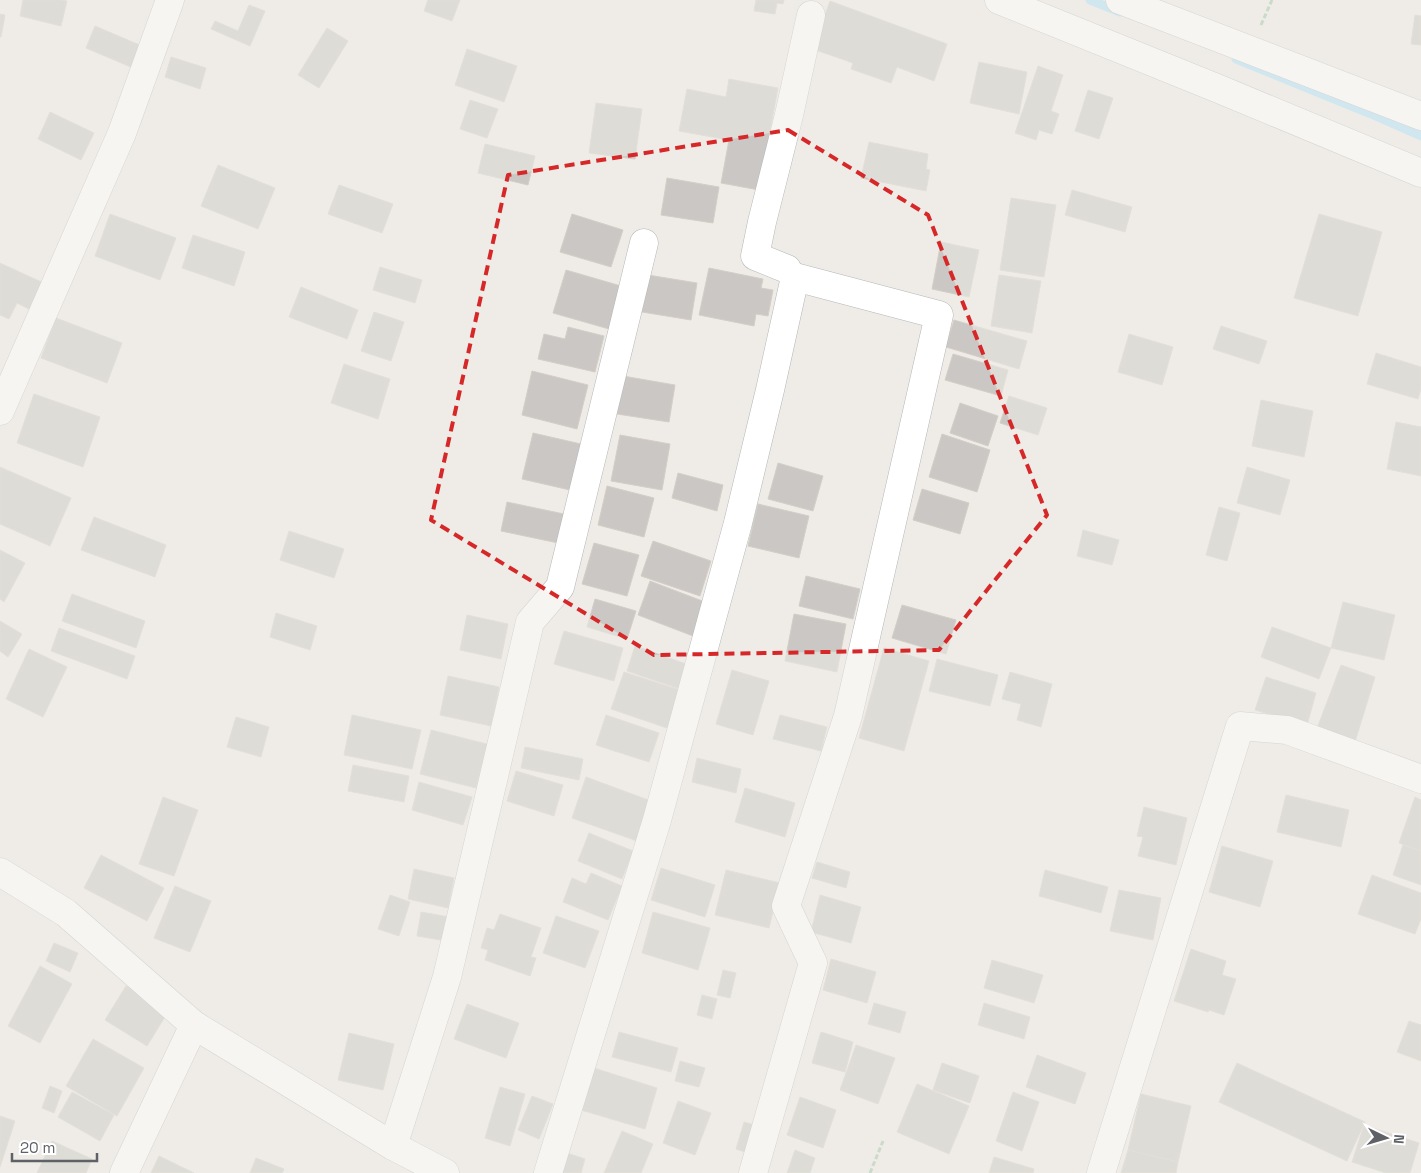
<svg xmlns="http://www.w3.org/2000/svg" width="1421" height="1173" font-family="'Space Grotesk',sans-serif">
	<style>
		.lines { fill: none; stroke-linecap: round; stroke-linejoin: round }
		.stream { stroke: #ade0f9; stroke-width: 9 }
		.building { fill: #cbc7c4; stroke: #d4cec5 }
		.minor-casing { stroke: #b4b7ba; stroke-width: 29 }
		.tertiary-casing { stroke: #b4b7ba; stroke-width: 29 }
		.path { stroke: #9fc5a6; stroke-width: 3; stroke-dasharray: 5 2.5; stroke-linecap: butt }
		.minor { stroke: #fff; stroke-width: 28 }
		.tertiary { stroke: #fff; stroke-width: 28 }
		.marked { fill: none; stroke: #d62828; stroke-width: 4; stroke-dasharray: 10 6; stroke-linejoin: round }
	</style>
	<rect width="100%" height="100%" fill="#efece7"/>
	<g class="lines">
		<g class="stream">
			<polyline points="1090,0 1120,12"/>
			<polyline points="1236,59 1371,114 1421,136"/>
		</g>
	</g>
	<g class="building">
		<polygon points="23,0 61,0 67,1 61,26 20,16"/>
		<polygon points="428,0 460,0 452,21 424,11"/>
		<polygon points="756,0 784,0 783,4 777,3 775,14 754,11"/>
		<polygon points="830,1 947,44 934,81 897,67 891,83 851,69 853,63 813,49"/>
		<polygon points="249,5 265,11 250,46 211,29 215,21 238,31"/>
		<polygon points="0,14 5,15 1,37 0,37"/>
		<polygon points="1415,15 1421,16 1421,45 1411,44"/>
		<polygon points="95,26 142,46 133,68 86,48"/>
		<polygon points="327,28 348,41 319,88 298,75"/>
		<polygon points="467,49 517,66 504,102 455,85"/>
		<polygon points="171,57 206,68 200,89 165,77"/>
		<polygon points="979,62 1027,72 1019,114 970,103"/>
		<polygon points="1038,66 1063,75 1051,111 1059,114 1052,134 1039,130 1036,140 1015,133"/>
		<polygon points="729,79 778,88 759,190 721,183 729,140 679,131 687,89 726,97"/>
		<polygon points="1088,90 1113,98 1099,139 1075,131"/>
		<polygon points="470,100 498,109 487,138 460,129"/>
		<polygon points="596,103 642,109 635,159 589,153"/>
		<polygon points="50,112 94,133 81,160 38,139"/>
		<polygon points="869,142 928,154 926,169 930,170 926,191 861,178"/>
		<polygon points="485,144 535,156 528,185 478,173"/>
		<polygon points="218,165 275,188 258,229 201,206"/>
		<polygon points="667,178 719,187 713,223 661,215"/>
		<polygon points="339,185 393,204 382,233 328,214"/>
		<polygon points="1072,190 1132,207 1125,232 1065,215"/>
		<polygon points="1011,198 1056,205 1044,277 1000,270"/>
		<polygon points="110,214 176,238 160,280 95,256"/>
		<polygon points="572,214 623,230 611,267 560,252"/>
		<polygon points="1319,214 1382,232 1358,316 1294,298"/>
		<polygon points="193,235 245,252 234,286 182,268"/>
		<polygon points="941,242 979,250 969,297 932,289"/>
		<polygon points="0,263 48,285 35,312 17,303 9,319 0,315"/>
		<polygon points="380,267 422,280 415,303 373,290"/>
		<polygon points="709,268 763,279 761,288 773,290 768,316 756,314 754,326 699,315"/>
		<polygon points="566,270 621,286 609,329 553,313"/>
		<polygon points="648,275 697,283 691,320 642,312"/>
		<polygon points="999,275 1041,281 1032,333 991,326"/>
		<polygon points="301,287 358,310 347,339 289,317"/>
		<polygon points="374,312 404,322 391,361 361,351"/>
		<polygon points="56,318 122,343 107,383 41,358"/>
		<polygon points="954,320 1027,341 1019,369 946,347"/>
		<polygon points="1221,326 1267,341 1259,364 1213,349"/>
		<polygon points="568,327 604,336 595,372 538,359 544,334 565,339"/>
		<polygon points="1129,334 1173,347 1162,385 1118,372"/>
		<polygon points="1376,353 1421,367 1421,389 1418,399 1367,384"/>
		<polygon points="953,354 1008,370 1001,396 945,380"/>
		<polygon points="344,364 390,379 378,419 331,403"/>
		<polygon points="532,371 588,385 577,429 522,415"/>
		<polygon points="623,376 675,385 669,422 617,414"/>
		<polygon points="34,394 100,417 83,467 17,443"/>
		<polygon points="1009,396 1047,408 1038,435 1000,423"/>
		<polygon points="1261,400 1313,411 1304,457 1252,446"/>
		<polygon points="960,403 998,416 988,446 950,433"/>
		<polygon points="1396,422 1421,427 1421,476 1387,469"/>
		<polygon points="533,433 581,444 570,490 522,479"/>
		<polygon points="942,434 990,450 977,492 929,477"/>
		<polygon points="620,435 670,444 662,490 611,481"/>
		<polygon points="778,463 823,476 813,511 768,499"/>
		<polygon points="0,467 71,498 50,546 0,524"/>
		<polygon points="1247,467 1290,480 1280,515 1237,503"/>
		<polygon points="678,473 723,485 717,511 672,498"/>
		<polygon points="607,486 654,498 644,537 598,525"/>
		<polygon points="922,489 969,503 960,534 913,520"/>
		<polygon points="507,502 564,514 558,543 501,531"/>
		<polygon points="758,504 809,516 799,558 748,546"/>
		<polygon points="1219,507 1240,513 1227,561 1206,555"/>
		<polygon points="94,517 166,545 155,577 81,550"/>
		<polygon points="1083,530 1119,540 1112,565 1077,556"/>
		<polygon points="289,531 344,549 334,578 280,560"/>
		<polygon points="653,541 711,561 700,596 641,576"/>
		<polygon points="594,543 639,555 627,596 582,584"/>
		<polygon points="0,550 25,563 4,602 0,599"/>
		<polygon points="806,576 860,589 853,619 799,606"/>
		<polygon points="650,581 705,602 693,636 638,615"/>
		<polygon points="72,594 145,621 136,648 62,621"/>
		<polygon points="595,599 636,611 627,639 587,627"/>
		<polygon points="1343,602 1395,615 1384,660 1331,648"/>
		<polygon points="902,605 956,620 946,654 892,638"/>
		<polygon points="276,613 317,626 310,650 270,637"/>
		<polygon points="794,614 846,624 837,672 785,661"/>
		<polygon points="467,615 508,624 501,659 460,650"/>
		<polygon points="0,621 22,634 8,657 0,651"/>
		<polygon points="1272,627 1331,648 1319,679 1261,657"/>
		<polygon points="59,628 135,656 127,679 51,651"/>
		<polygon points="564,631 623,648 614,681 554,664"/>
		<polygon points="635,646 692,666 683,690 627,671"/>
		<polygon points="884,648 929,661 904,751 859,738"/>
		<polygon points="29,649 67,667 43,717 6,699"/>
		<polygon points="937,659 998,675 990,706 929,691"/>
		<polygon points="1341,665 1375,677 1354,745 1316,731"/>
		<polygon points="732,670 769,681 753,735 716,724"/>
		<polygon points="624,672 680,690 667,728 611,709"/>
		<polygon points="1010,672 1052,684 1041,727 1017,720 1021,704 1002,699"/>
		<polygon points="448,676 499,687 491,726 440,715"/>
		<polygon points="1266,677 1316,693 1307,725 1255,710"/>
		<polygon points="352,715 421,730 412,769 344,755"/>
		<polygon points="606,715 659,733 649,762 596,745"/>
		<polygon points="780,715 827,727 821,751 773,739"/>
		<polygon points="236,717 269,727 261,757 227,747"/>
		<polygon points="431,730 487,744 476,788 420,774"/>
		<polygon points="525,747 583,759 579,780 521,768"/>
		<polygon points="697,758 741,769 736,793 692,782"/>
		<polygon points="353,765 409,776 404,802 348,791"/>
		<polygon points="516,771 563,785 554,816 507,801"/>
		<polygon points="586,777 651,801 637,841 572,818"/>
		<polygon points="419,782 472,797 463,825 412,810"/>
		<polygon points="745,788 795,803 785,837 735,822"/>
		<polygon points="1286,795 1349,810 1341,847 1277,832"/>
		<polygon points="163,797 198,810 174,876 139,864"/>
		<polygon points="1415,797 1421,800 1421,851 1399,843"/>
		<polygon points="1144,807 1187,818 1176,865 1138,856 1143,837 1137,836"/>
		<polygon points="589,833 633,851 622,879 578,861"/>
		<polygon points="1403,845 1421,851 1421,885 1393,875"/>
		<polygon points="1222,846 1273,861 1260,907 1209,892"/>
		<polygon points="101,855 164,888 147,921 84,888"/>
		<polygon points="817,862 850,872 846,888 812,878"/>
		<polygon points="661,868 715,885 705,917 651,900"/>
		<polygon points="414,869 454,878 448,908 408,899"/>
		<polygon points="726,870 780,883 769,928 715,915"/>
		<polygon points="1045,870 1108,887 1101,913 1039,896"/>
		<polygon points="591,873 622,886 608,920 563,902 572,878 586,884"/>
		<polygon points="1372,875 1421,893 1421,919 1415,934 1358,914"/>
		<polygon points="175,886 211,901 190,952 154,938"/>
		<polygon points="1119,890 1161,898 1153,940 1110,931"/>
		<polygon points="390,895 410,902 399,936 378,929"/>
		<polygon points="820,895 861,907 851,943 811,932"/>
		<polygon points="421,912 449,917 446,941 417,936"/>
		<polygon points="653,912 710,928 698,970 642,953"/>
		<polygon points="500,914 541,928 531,957 536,958 530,976 485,960 488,950 481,948 487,928 494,930"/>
		<polygon points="556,916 599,931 585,968 543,953"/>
		<polygon points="54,943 78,953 70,972 46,961"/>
		<polygon points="1191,949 1226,961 1222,975 1236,979 1224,1015 1209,1010 1208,1012 1174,1001"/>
		<polygon points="831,959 876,972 867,1003 823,990"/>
		<polygon points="992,960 1043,975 1034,1003 984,988"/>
		<polygon points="40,966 72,984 40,1043 8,1026"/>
		<polygon points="723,970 736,973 730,998 717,995"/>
		<polygon points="126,986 168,1012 147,1046 105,1020"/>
		<polygon points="702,995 717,999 712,1019 697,1015"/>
		<polygon points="874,1003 906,1012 900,1033 868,1024"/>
		<polygon points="984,1003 1030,1017 1024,1039 978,1025"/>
		<polygon points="467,1004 519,1023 506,1058 454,1039"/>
		<polygon points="1409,1021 1421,1025 1421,1061 1397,1052"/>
		<polygon points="619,1032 678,1048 671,1072 612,1057"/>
		<polygon points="821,1032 853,1042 845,1072 812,1063"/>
		<polygon points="349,1033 394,1044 383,1090 338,1080"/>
		<polygon points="93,1039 144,1068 117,1116 66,1086"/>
		<polygon points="856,1045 895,1058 878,1104 840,1090"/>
		<polygon points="1037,1055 1086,1073 1075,1104 1026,1087"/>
		<polygon points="680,1061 705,1068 699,1087 675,1081"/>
		<polygon points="942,1063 979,1076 970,1103 933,1090"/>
		<polygon points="1237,1063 1365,1122 1347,1161 1219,1102"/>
		<polygon points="594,1068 657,1088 645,1129 581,1110"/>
		<polygon points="917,1084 969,1106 949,1154 897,1132"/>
		<polygon points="50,1086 62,1091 54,1113 42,1108"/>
		<polygon points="500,1087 525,1094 510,1146 485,1138"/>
		<polygon points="72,1092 114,1115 100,1141 58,1117"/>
		<polygon points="1013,1092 1039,1102 1022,1151 996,1141"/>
		<polygon points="1141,1094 1191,1106 1178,1162 1128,1150"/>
		<polygon points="532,1096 553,1104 539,1139 518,1130"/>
		<polygon points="800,1097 836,1110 823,1148 787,1135"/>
		<polygon points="678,1101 711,1113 695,1155 663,1143"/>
		<polygon points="0,1116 15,1121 0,1167"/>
		<polygon points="744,1122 762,1127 754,1155 736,1149"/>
		<polygon points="1364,1125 1419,1143 1410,1173 1386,1173 1352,1162"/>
		<polygon points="622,1131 653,1144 641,1173 604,1173"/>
		<polygon points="52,1141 92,1159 86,1173 37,1173"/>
		<polygon points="795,1150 815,1158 810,1173 787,1173"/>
		<polygon points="1128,1150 1178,1162 1176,1173 1121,1173"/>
		<polygon points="567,1153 585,1159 581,1173 560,1173"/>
		<polygon points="159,1156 194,1173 151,1173"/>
		<polygon points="994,1157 1034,1169 1033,1173 989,1173"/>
		<polygon points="256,1158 284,1169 282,1173 250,1173"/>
	</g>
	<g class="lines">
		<defs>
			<g id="minor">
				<polyline points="1120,0 1421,116"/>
				<polyline points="787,269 755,256 762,222 789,115 811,15"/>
				<polyline points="0,411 122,133 170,0"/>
				<polyline points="0,872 66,913 194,1025 124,1173"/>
				<polyline points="194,1025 393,1146 445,1173"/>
				<polyline points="393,1146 447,977 530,622 560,587 644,243"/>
				<polyline points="548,1173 657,820 738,523 770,390 795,277 939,315 848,716 786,906 813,963 753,1173"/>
				<polyline points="1101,1173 1240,726 1287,730 1421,779"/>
			</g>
			<polyline id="tertiary" points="999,0 1219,89 1421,173"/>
		</defs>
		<use href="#minor" class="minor-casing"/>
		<use href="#tertiary" class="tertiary-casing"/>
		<g class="path">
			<polyline points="1261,25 1272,0"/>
			<polyline points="870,1173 883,1141"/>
		</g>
		<use href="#minor" class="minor"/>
		<use href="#tertiary" class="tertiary"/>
	</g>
	<path d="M0 0H1421V1173H0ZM 788,130 L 928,215 L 1047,515 L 939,650 L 654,655 L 431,520 L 508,175 Z" fill="#efece7" fill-opacity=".55" fill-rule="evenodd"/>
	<path class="marked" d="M 788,130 L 928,215 L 1047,515 L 939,650 L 654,655 L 431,520 L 508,175 Z"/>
	<g transform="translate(1386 1138) rotate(95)" stroke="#ffffff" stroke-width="4" paint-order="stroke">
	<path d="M0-4L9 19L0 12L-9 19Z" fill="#5e6266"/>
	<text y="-8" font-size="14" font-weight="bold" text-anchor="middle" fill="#5e6266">N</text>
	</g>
	<path d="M12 1153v8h85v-8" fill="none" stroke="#5e6266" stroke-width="2.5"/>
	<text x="20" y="1153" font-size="15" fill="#5e6266" stroke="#ffffff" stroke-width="4" paint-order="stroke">20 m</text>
</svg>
